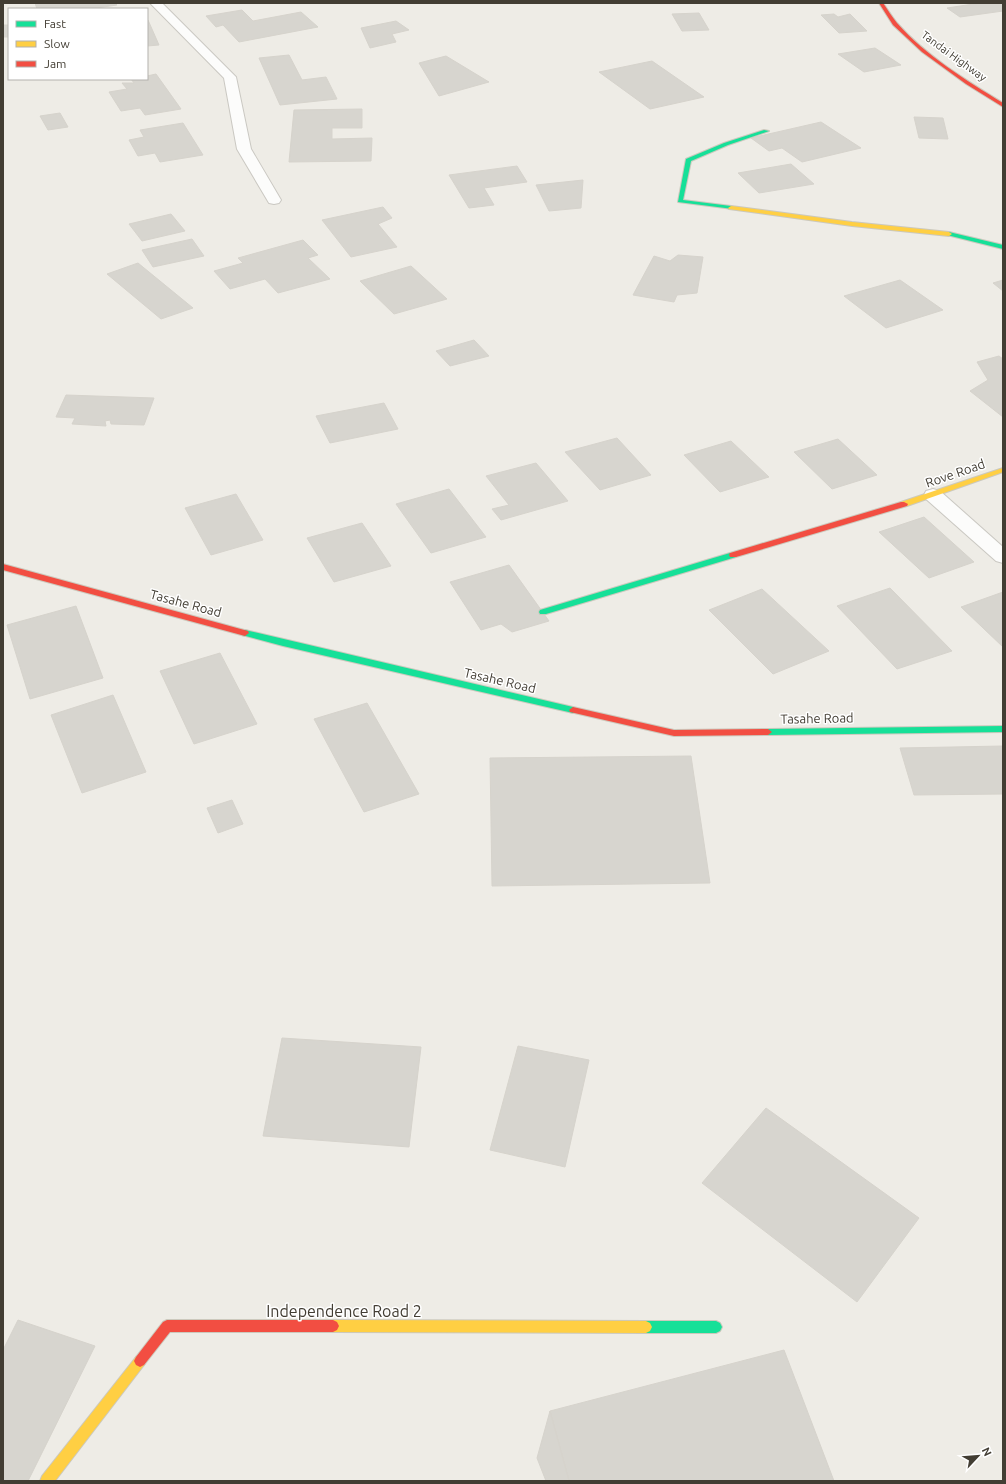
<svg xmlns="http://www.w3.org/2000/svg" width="1006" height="1484" font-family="Ubuntu,sans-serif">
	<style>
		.building { fill: #d7d5cf; stroke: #d6d3cc }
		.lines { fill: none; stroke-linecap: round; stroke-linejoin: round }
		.street-casing { stroke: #cac8c2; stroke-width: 2 }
		.fast-casing { stroke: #ccc9bd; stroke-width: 2 }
		.slow-casing { stroke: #ccc9bd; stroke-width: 2 }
		.jam-casing { stroke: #ccc9bd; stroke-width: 2 }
		.street { fill: #fcfcfb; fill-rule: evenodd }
		.fast { fill: #16e098; fill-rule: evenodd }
		.slow { fill: #ffcf43; fill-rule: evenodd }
		.jam { fill: #f24e42; fill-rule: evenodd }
		.labels { text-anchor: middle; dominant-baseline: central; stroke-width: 3; stroke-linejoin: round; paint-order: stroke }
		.far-street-label { font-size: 11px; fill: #423d33; stroke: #fff }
		.street-label { font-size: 13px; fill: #423d33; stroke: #fff }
		.near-street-label { font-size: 16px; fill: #423d33; stroke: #fff }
	</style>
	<rect width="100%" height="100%" fill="#eeece6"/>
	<g class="building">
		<polygon points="35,3 115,3 117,5 89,9 37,9"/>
		<polygon points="980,3 1003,3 1003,11 960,17 947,8"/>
		<polygon points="242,10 253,21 301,12 318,27 239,42 223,25 216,27 206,16"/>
		<polygon points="699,13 709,30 682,31 672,14"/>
		<polygon points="834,14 838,17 850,14 867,31 839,33 821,15"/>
		<polygon points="147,20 148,20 159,45 147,46"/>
		<polygon points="396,21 409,30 392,34 396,42 370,48 361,28"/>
		<rect x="3" y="25" width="6" height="12"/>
		<polygon points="875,48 901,65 864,72 838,54"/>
		<polygon points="289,55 302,80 326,77 337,99 280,105 259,58"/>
		<polygon points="446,56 489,82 439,96 419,63"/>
		<polygon points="652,61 704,97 650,109 599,72"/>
		<polygon points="156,74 181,109 145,115 140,108 121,111 109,92 127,89 122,83 134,83 131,79 147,79 147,76"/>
		<polygon points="362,109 362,128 332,128 332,139 372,138 371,161 289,162 294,110"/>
		<polygon points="60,113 68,127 48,130 40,116"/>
		<polygon points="914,117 943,118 948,139 919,138"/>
		<polygon points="821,122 861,148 802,162 782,148 769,151 751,138"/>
		<polygon points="183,123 203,155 160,162 155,153 138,156 129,140 144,137 140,130"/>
		<polygon points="791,164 814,184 759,193 738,173"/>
		<polygon points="517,166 527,182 484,188 494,205 469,208 449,175"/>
		<polygon points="583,180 581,208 549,211 536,185"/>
		<polygon points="383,207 392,218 378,224 397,247 351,257 322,220"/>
		<polygon points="171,214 185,231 142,241 129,224"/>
		<polygon points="192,239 204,256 153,267 142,250"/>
		<polygon points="303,240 318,255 308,258 330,279 278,293 265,279 230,289 214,271 243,263 238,258"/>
		<polygon points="678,255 703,257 697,293 677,295 674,302 633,295 654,256 670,261"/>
		<polygon points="138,263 193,308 161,319 107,274"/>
		<polygon points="411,266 447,299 394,314 360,281"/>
		<polygon points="900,280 943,310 886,328 844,296"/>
		<polygon points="1003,280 1003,291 993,283"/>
		<polygon points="474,340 489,356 450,366 436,351"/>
		<polygon points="999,356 1003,359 1003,417 970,391 988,380 977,362"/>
		<polygon points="66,395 154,398 144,425 111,424 110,420 105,421 106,426 72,424 75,418 56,417"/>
		<polygon points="384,403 398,429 330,443 316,416"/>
		<polygon points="617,438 651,475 600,490 565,452"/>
		<polygon points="838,439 877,475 832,489 794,452"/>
		<polygon points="731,441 769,477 720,492 684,455"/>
		<polygon points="536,463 568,501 501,520 492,509 509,505 486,476"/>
		<polygon points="449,489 486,537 431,553 396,504"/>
		<polygon points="236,494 263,540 211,555 185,508"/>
		<polygon points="924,517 974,562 929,578 879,532"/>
		<polygon points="362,523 391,566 334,582 307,538"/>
		<polygon points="509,565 549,621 512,632 501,624 481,630 450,582"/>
		<polygon points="890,588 952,651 897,669 837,606"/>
		<polygon points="762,589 829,651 773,674 709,610"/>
		<polygon points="1003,592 1003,647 961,607"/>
		<polygon points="76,606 103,678 30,699 7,625"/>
		<polygon points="220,653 257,724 194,744 160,671"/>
		<polygon points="113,695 146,772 82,793 51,715"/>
		<polygon points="367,703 419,794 364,812 314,719"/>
		<polygon points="1003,746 1003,794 914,795 900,748"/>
		<polygon points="691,756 710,883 492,886 490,758"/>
		<polygon points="232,800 243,824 218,833 207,808"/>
		<polygon points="282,1038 421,1047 409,1147 263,1136"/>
		<polygon points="518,1046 589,1060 565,1167 490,1150"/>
		<polygon points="766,1108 919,1218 857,1302 702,1183"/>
		<polygon points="18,1320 95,1346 28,1481 3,1481 3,1350"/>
		<polygon points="784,1350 834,1481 569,1481 550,1411"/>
		<polygon points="550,1411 569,1481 546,1481 537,1458"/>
	</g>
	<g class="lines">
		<defs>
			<g id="street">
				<polygon points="150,3 162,3 236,77 251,149 281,200 279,203 274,204 269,203 237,149 224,78"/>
				<polygon points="933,489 940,491 1003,547 1003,563 996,561 926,499 924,495 926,491"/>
			</g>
			<g id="fast">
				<polygon points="764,130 769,131 728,145 691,161 683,200 731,206 734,208 733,209 678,202 686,159 724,143"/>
				<polygon points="949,232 1003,245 1003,249 947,235 947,233"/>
				<polygon points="730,553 736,553 737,555 736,557 546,614 540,614 539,612 540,610"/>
				<polygon points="245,630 573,707 577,710 573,713 283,646 242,635 241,633 242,631"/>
				<polygon points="1003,726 1003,732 768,735 764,732 768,729"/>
				<polygon points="646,1321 716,1321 720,1323 722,1327 720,1331 716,1333 646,1333 642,1331 640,1327 642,1323"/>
			</g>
			<g id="slow">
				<polygon points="731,206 852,222 949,232 952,234 949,236 852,226 729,209 728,208"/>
				<polygon points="1003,468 1003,472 907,506 904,506 900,504 901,502"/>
				<polygon points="333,1320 646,1321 650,1323 652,1327 650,1331 646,1333 333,1332 329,1330 327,1326 329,1322"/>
				<polygon points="140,1355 144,1357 146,1361 144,1365 55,1481 40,1481 42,1476 136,1357"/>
			</g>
			<g id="jam">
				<path d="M 879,3 L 883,3 C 888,10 892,17 897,23 C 926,56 966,80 1003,103 L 1003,107 L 966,84 L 922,52 L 893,25 Z"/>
				<polygon points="901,502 904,502 908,504 907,506 736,557 730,557 729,555 730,553"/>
				<polygon points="3,564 248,631 249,633 245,636 3,570"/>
				<polygon points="573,707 674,730 768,729 772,732 768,735 674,736 570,712 569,710"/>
				<polygon points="167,1320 333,1320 337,1322 339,1326 337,1330 333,1332 170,1332 144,1365 140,1367 136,1365 134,1361 136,1357 163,1322"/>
			</g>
		</defs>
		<use href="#street" class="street-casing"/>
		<use href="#fast" class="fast-casing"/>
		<use href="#slow" class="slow-casing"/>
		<use href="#jam" class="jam-casing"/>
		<use href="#street" class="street"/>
		<use href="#fast" class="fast"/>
		<use href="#slow" class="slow"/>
		<use href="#jam" class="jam"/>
	</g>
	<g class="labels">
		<g class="far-street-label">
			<text transform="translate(954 56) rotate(36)">Tandai Highway</text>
		</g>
		<g class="street-label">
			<text transform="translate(955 473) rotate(-19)">Rove Road</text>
			<text transform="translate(186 603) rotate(15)">Tasahe Road</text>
			<text transform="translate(500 680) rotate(13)">Tasahe Road</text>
			<text transform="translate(817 718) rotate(-1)">Tasahe Road</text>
		</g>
		<g class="near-street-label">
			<text x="344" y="1311">Independence Road 2</text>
		</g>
	</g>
	<rect width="1006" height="1484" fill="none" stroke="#423d33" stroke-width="8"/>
	<rect x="8" y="8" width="140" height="72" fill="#ffffff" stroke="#b3b1ad"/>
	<rect x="16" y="21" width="20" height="6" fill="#16e098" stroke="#b3b1ad"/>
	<text x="44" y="28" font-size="12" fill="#423d33">Fast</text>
	<rect x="16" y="41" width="20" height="6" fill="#ffcf43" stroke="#b3b1ad"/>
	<text x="44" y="48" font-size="12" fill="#423d33">Slow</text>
	<rect x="16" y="61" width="20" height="6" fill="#f24e42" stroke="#b3b1ad"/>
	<text x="44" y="68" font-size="12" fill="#423d33">Jam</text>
	<g transform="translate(978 1456) rotate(64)" stroke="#ffffff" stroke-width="3" paint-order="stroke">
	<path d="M0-3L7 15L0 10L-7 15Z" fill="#423d33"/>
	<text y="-6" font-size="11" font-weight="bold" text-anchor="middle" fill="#423d33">N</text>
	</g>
</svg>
